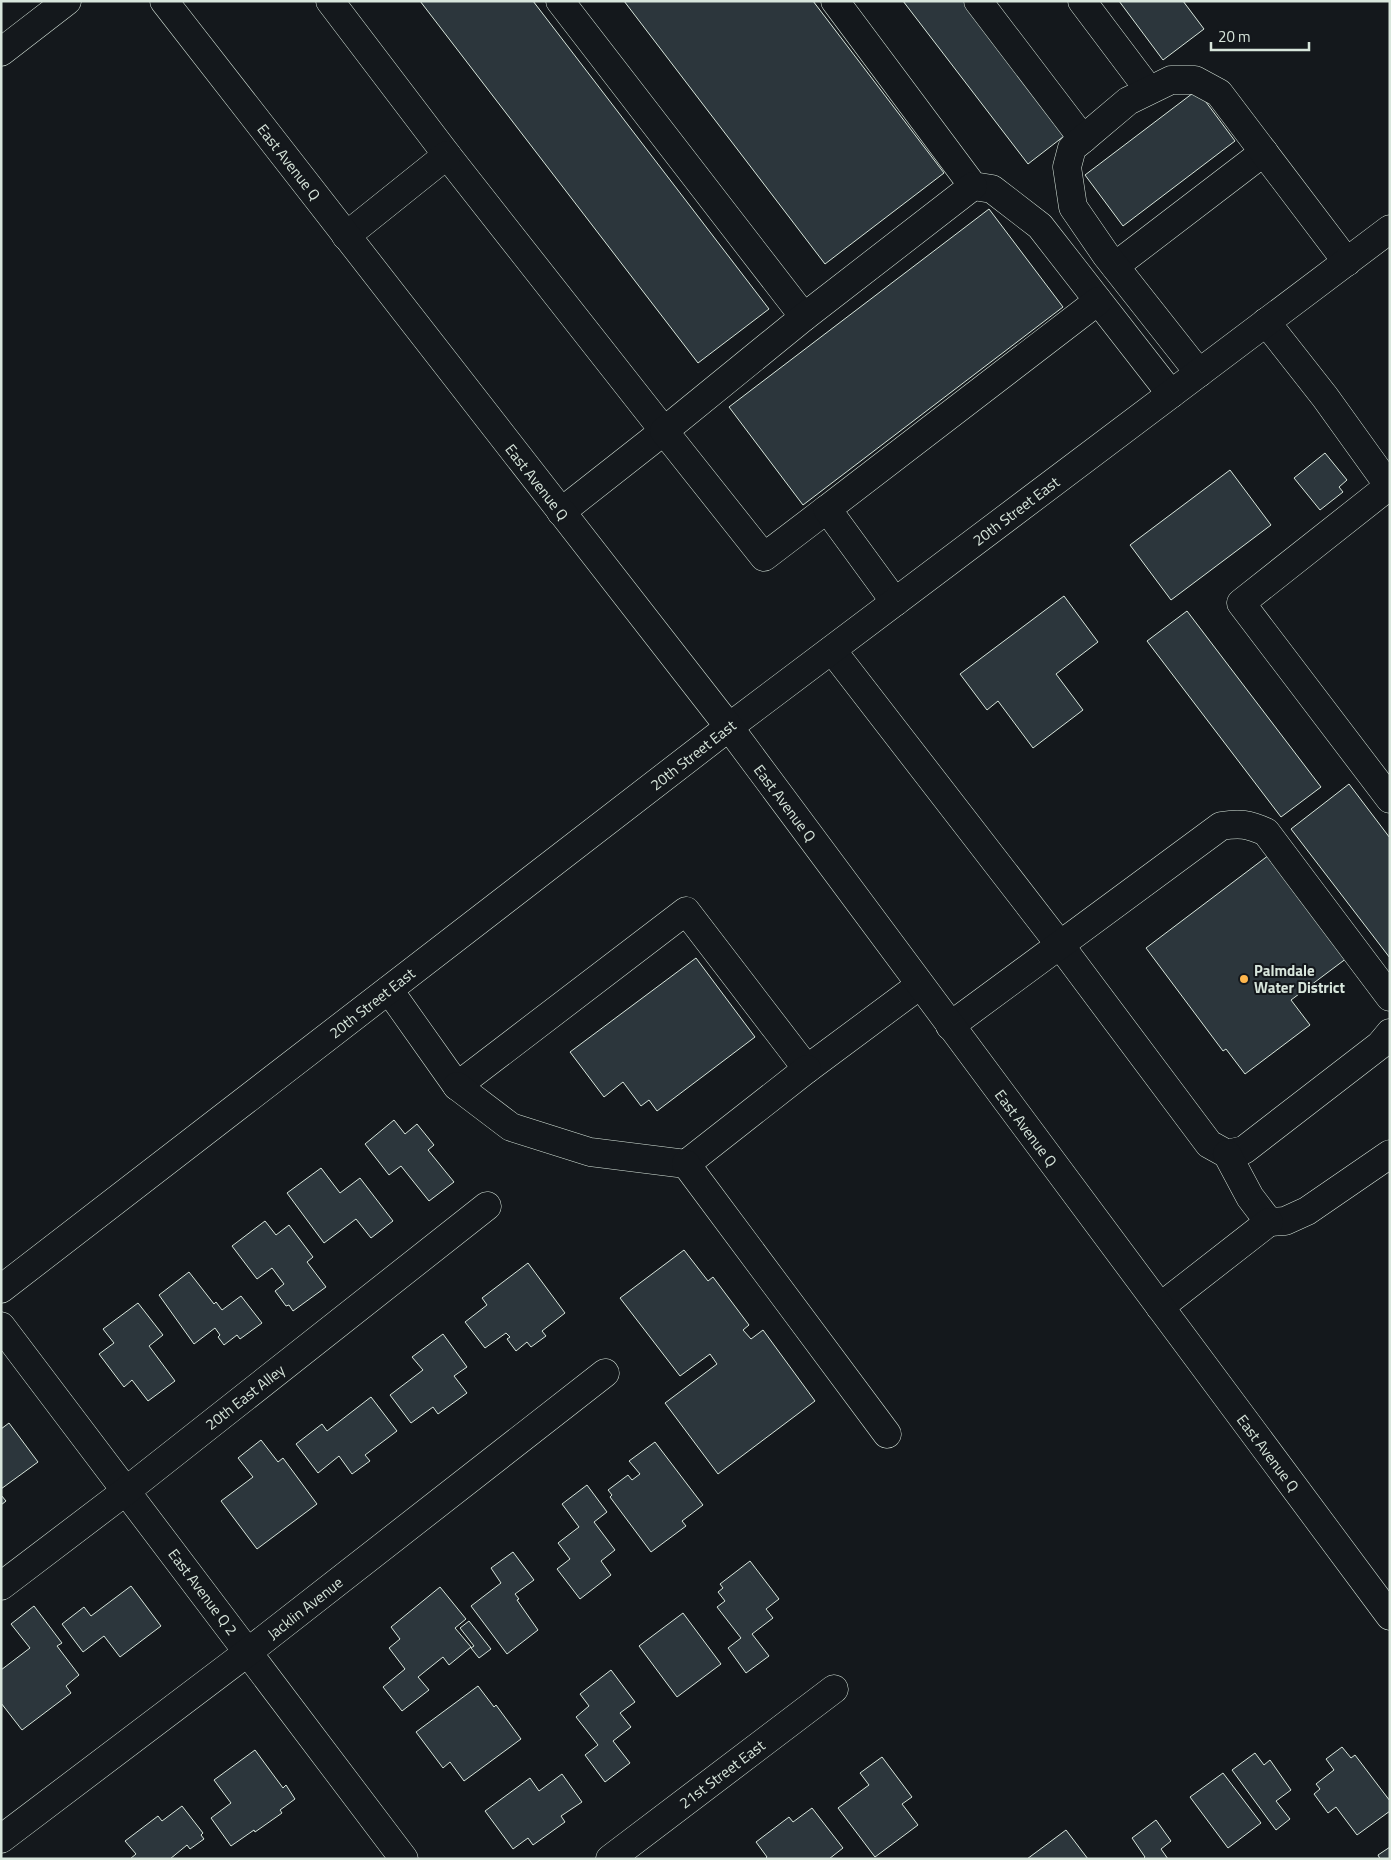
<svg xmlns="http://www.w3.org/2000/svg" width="1391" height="1860" font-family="'Titillium Web',sans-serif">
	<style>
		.building { fill: #2c363c; stroke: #d8e6dc }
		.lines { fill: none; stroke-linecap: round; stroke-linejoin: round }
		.minor-casing { stroke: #d8e6dc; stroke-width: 29 }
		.major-casing { stroke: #d8e6dc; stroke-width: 29 }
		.minor { stroke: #14181c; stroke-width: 28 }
		.major { stroke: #14181c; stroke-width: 28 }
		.poi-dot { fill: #ffb74d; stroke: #14181c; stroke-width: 2 }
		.labels { text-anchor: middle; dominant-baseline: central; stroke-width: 4; stroke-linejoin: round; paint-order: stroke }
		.street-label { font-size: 15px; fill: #d8e6dc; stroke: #14181c }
		.poi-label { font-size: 15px; font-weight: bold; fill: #d8e6dc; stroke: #14181c; text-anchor: start }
	</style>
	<rect width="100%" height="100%" fill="#14181c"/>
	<g class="building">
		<polygon points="420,1 533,1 769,309 698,363"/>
		<polygon points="624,1 813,1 944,173 825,264"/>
		<polygon points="903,1 967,1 1068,133 1028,164"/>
		<polygon points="1119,1 1183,1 1204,29 1163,60"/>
		<polygon points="1197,90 1235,141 1123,226 1085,175"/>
		<polygon points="989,209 1063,307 803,505 729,407"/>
		<polygon points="1325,453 1347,480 1339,487 1343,492 1320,510 1294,478"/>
		<polygon points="1230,470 1271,525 1171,600 1130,545"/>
		<polygon points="1064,596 1098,642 1056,674 1083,710 1033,748 998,701 987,710 960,674"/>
		<polygon points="1187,611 1321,787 1281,817 1147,641"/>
		<polygon points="1349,784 1390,838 1390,958 1291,829"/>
		<polygon points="1269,855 1347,958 1291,1000 1310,1025 1245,1074 1226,1049 1223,1051 1146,948"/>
		<polygon points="696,958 755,1037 657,1111 649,1100 641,1106 623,1082 604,1097 570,1052"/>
		<polygon points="394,1120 405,1134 417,1124 434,1145 428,1150 454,1182 429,1201 401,1166 389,1175 365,1144"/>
		<polygon points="321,1168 340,1193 360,1178 393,1221 371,1238 356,1219 324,1243 287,1193"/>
		<polygon points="265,1221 276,1235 289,1225 313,1257 307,1262 326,1287 293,1311 289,1305 286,1306 275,1291 284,1284 272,1268 257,1279 232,1246"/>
		<polygon points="684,1250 708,1281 713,1277 749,1325 743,1330 751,1339 763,1330 815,1401 718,1474 665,1403 717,1364 710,1354 680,1376 620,1298"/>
		<polygon points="528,1263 565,1313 542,1331 546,1336 531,1347 527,1342 516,1351 507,1339 510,1337 506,1333 485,1348 465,1322 487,1305 482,1298"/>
		<polygon points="189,1272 214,1304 216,1302 222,1310 241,1296 262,1323 240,1339 237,1335 224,1345 218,1337 220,1335 215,1328 194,1344 159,1295"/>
		<polygon points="138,1303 163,1335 149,1346 175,1381 148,1401 132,1380 124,1387 99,1354 114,1343 103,1329"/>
		<polygon points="443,1334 467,1367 454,1376 467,1393 438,1414 433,1407 411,1423 390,1395 423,1370 412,1357"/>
		<polygon points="371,1397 397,1431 365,1455 370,1461 352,1474 339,1456 318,1473 296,1444 322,1424 327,1431"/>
		<polygon points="9,1423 38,1462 1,1489 1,1429"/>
		<polygon points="261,1440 278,1462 283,1458 317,1504 257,1549 221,1501 253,1477 238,1458"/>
		<polygon points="655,1442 703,1505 682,1521 686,1526 651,1552 610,1497 612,1495 608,1490 628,1475 632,1480 640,1474 629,1461"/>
		<polygon points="587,1485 607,1512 594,1522 615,1550 601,1561 611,1575 580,1599 557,1569 570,1559 558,1543 579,1527 562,1504"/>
		<polygon points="1,1495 6,1501 1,1505"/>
		<polygon points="513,1552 534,1580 515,1594 519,1599 517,1600 538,1630 507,1654 471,1606 501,1583 491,1568"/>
		<polygon points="750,1561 779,1599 766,1609 773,1618 752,1634 769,1656 746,1673 728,1648 741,1638 717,1607 725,1601 718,1592 723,1588 720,1584"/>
		<polygon points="131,1586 161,1626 120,1657 104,1636 83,1652 62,1624 84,1607 91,1616"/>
		<polygon points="440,1587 466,1619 455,1628 471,1647 449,1665 443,1657 418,1677 429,1690 402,1711 383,1687 405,1669 389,1648 400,1639 391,1627"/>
		<polygon points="34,1606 62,1643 57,1646 79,1675 66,1686 71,1693 22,1730 1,1703 1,1670 30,1648 11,1624"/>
		<polygon points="683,1613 721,1664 677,1697 639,1646"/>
		<polygon points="469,1621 491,1649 479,1658 471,1648 474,1646 460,1628"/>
		<polygon points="611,1670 635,1702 620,1713 631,1727 613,1741 630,1763 605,1782 585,1755 598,1745 576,1717 589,1706 580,1694"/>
		<polygon points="478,1686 494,1707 496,1705 521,1739 464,1781 450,1762 443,1768 416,1732"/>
		<polygon points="1342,1747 1351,1758 1355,1755 1390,1801 1390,1811 1357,1835 1336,1807 1328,1813 1314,1794 1320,1789 1316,1784 1334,1770 1326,1759"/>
		<polygon points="255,1750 283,1788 286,1785 295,1799 280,1810 282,1813 255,1832 254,1830 231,1846 211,1818 231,1803 214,1780"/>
		<polygon points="1255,1753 1264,1765 1270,1760 1291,1790 1276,1801 1290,1819 1276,1830 1232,1770"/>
		<polygon points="882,1757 912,1797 902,1804 918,1825 875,1857 838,1808 869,1785 860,1773"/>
		<polygon points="1223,1773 1261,1823 1228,1848 1190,1797"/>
		<polygon points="562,1774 582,1802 561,1816 565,1822 533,1845 528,1838 513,1849 485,1811 530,1778 539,1791"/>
		<polygon points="182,1806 203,1833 201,1835 204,1839 190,1849 187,1845 170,1859 130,1859 136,1854 125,1841 158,1816 162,1821"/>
		<polygon points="812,1808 843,1848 829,1859 765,1859 767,1857 756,1842 789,1817 793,1822"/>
		<polygon points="1156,1820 1171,1841 1161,1849 1168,1859 1143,1859 1145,1857 1132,1838"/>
		<polygon points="1066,1830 1088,1859 1027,1859"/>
		<polygon points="1390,1847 1390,1859 1380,1859 1378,1855"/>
	</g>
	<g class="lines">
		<defs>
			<g id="minor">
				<polyline points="330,1 447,155 664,431 561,512"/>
				<polyline points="560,1 804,317"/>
				<polyline points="835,1 973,186 992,189 1040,226 1171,394"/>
				<polyline points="978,1 1083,139"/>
				<polyline points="1082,1 1149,90"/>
				<polyline points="1,52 67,1"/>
				<polyline points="346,236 447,155"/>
				<polyline points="1115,266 1264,152"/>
				<polyline points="1266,322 1325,397 1389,486 1241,603 1390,799"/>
				<polyline points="1199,373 1106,255 1073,207 1067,167 1072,148 1083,139 1128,101 1171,80 1195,80 1219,93 1347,262"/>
				<polyline points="827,509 764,557 664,431 804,317 973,186"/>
				<polyline points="895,602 827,509 1098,301"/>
				<polyline points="832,650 1060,945 1209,1144 1227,1154 1244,1150 1380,1045 1390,1033"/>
				<polyline points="389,990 457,1086 686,911 807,1069 920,985"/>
				<path d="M 950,1026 L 1221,826 C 1240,823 1248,824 1266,832 L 1390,997"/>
				<polyline points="457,1086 511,1127 590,1152 686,1164 807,1069"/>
				<polyline points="1227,1154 1250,1197 1269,1222 1285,1221 1307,1211 1390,1154"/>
				<polyline points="686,1164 887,1434"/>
				<polyline points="1,1289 729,727 1390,229"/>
				<polyline points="1160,1307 1269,1222"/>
				<polyline points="1,1326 404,1859"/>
				<polyline points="1,1586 126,1491 487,1206"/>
				<polyline points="1,1839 248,1652 605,1373"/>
				<polyline points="610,1859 834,1689"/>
			</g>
			<polyline id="major" points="164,1 729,727 1390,1616"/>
		</defs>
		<use href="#minor" class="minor-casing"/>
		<use href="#major" class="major-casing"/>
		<use href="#minor" class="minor"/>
		<use href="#major" class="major"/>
	</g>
	<circle class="poi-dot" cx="1244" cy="979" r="5"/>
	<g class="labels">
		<g class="street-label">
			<text transform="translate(289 162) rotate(52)">East Avenue Q</text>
			<text transform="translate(537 482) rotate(52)">East Avenue Q</text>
			<text transform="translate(1016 511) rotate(-37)">20th Street East</text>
			<text transform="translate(693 755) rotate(-38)">20th Street East</text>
			<text transform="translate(785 803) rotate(53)">East Avenue Q</text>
			<text transform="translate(372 1003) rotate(-38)">20th Street East</text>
			<text transform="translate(1026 1128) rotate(53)">East Avenue Q</text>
			<text transform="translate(245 1397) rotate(-38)">20th East Alley</text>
			<text transform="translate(1268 1453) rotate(53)">East Avenue Q</text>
			<text transform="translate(203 1592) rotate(53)">East Avenue Q 2</text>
			<text transform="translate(305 1608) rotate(-38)">Jacklin Avenue</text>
			<text transform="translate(722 1774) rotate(-37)">21st Street East</text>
		</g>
		<g class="poi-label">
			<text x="1254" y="970">Palmdale<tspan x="1254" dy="17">Water District</tspan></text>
		</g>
	</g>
	<rect width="1391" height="1860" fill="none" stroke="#d8e6dc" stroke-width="5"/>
	<path d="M1211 42v8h98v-8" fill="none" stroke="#d8e6dc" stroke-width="2.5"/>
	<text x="1218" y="42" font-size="15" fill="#d8e6dc" stroke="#14181c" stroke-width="4" paint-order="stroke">20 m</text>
</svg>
